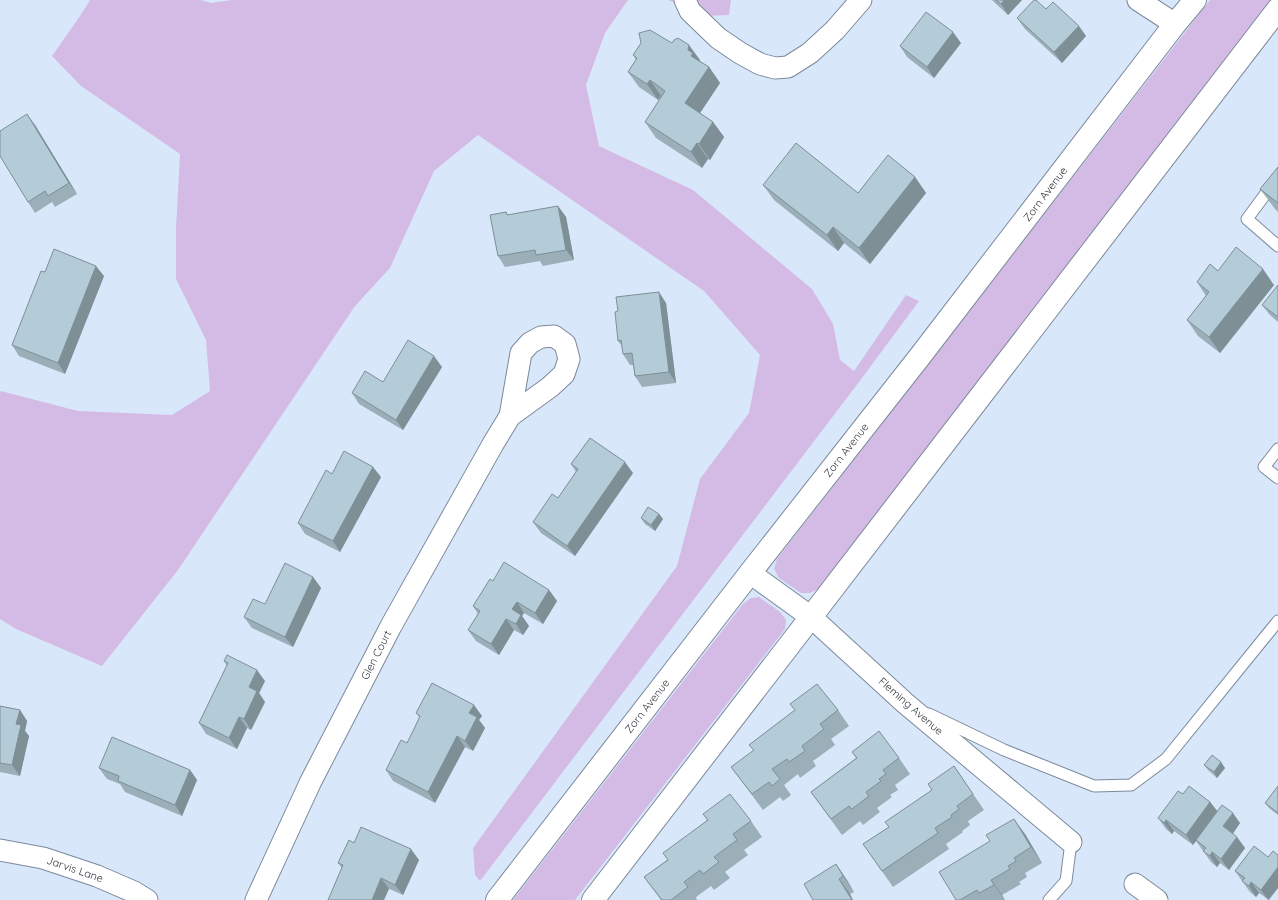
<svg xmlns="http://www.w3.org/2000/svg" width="1278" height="900" font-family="Quicksand,sans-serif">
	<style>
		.green { fill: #d4bbe6 }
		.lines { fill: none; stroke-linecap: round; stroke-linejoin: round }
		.service-casing { stroke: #7c899b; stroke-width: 13 }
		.minor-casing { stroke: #7c899b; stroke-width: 23 }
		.secondary-casing { stroke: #7c899b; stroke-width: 24 }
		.service { stroke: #fff; stroke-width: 11 }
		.minor { stroke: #fff; stroke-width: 21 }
		.secondary { stroke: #fff; stroke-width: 22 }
		.wall { fill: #9bafb9 }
		.shaded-wall { fill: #7e8f96 }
		.building { fill: #b4ccd7; stroke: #7e8f96 }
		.labels { text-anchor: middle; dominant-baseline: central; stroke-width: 3.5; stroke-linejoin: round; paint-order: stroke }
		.street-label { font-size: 11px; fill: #343a41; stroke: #fff }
	</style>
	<rect width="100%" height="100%" fill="#d9e7fb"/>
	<g class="green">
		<polygon points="90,0 201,0 211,3 232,0 628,0 605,33 586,85 599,146 693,190 812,289 833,324 840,360 854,371 906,295 919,301 862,378 480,881 475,875 473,848 677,566 700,479 749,413 760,355 704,291 478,135 434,171 390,268 355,306 178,570 102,666 16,629 0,619 0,392 1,391 78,411 172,415 210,391 206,340 176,279 176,228 180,154 81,86 52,56 80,16"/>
		<polygon points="668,0 731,0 729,15 706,16"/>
		<polygon points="1210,0 1273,0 1132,184 818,589 810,593 801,593 779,578 774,569 777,559"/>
		<polygon points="759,597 780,612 786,620 785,629 575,900 513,900 743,604 751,598"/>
	</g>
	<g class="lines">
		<defs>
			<g id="service">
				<polyline points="1278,177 1247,219 1278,246"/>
				<polyline points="1278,449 1264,467 1278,478"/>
				<polyline points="929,714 1004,750 1094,786 1131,785 1166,759 1278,621"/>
				<polyline points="1049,900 1066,881 1071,842"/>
			</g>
			<g id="minor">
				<polyline points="685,0 690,11 718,38 740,53 760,64 775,68 788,67 810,53 835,30 861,0"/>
				<polyline points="1138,0 1175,24"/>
				<polyline points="750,573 811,617 905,703 1071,842"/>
				<polyline points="0,850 43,858 97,876 134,892 147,900"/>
				<polyline points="1135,884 1157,900"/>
				<polyline points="256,900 311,781 391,626 493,444 510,416 521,353 530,343 541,337 554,336 565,344 569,359 564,374 550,387 510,416"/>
			</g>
			<g id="secondary">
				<polyline points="497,900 750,573 921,355 1175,24 1195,0"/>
				<polyline points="593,900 811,617 1278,9"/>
			</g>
		</defs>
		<use href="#service" class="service-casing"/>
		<use href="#minor" class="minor-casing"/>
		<use href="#secondary" class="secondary-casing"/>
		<use href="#service" class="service"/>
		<use href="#minor" class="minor"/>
		<use href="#secondary" class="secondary"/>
	</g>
	<g class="wall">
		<polygon points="992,0 1022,0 1008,15"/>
		<polygon points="1046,9 1086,36 1062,63 1025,29 1017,18"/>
		<polygon points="672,43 700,60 700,61 709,67 720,83 700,113 713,122 724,137 710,160 708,159 702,168 656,138 645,122 662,96 661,96 658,100 639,87 628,72 636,60 633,55"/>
		<polygon points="961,43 934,78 907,57 900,46"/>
		<polygon points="35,125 77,194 55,207 52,202 35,213 28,202"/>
		<polygon points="1278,167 1278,212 1275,209 1260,189"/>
		<polygon points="915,177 926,193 870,264 844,243 838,251 774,200 763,185 858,193"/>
		<polygon points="558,206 566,217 574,260 543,266 540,261 505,267 498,256 506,212 508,215"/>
		<polygon points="1218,271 1274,285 1220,353 1198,336 1187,320 1206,296 1197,282"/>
		<polygon points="45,272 104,276 65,374 19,356 12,345"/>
		<polygon points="1278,285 1278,322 1270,315 1262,305"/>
		<polygon points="666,303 676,383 642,387 635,376 633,365 630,365 623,354 622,346 618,341"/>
		<polygon points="442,367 403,430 359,404 352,393 383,382"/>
		<polygon points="571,464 633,473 575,556 541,533 533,522 558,498 576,472"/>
		<polygon points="332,474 381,477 340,552 305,534 298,523"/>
		<polygon points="659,514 663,519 655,531 645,524 641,518"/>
		<polygon points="313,577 321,588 293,647 252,628 244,617"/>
		<polygon points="493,581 549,590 557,601 543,624 524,613 522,616 529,626 523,635 514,630 499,655 476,641 468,630 478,614 473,606"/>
		<polygon points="224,661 265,681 259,693 265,702 251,730 247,728 237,749 206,734 199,723 227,666"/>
		<polygon points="790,704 838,710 849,726 831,739 835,745 813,761 816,766 800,778 798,774 784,785 791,795 783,801 780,797 763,810 731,767 754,751 749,745 795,710"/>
		<polygon points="0,706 20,710 27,721 25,731 29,736 20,776 0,772"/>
		<polygon points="416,713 482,716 479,720 485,728 473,751 465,747 435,803 393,781 386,770 407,743 414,729 420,718"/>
		<polygon points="852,752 899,758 910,774 895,785 898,790 890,795 892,797 877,808 880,812 863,825 860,821 842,835 811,792 856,758"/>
		<polygon points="1204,765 1225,768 1217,778 1208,770"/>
		<polygon points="954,766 984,810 968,821 970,825 962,831 963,832 946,844 949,849 893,887 863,844 889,827 932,790"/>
		<polygon points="99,768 190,770 197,780 182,816 125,792 120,784 107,779"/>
		<polygon points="1278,786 1278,815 1269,808 1265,803"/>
		<polygon points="1183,794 1210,802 1218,812 1240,823 1233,834 1245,848 1229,870 1220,863 1217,867 1211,862 1196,841 1193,845 1174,831 1172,834 1166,829 1158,818"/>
		<polygon points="703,814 751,821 762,837 744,850 748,855 725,872 730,878 714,890 711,886 696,897 697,900 661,900 644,877 667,860 707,820"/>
		<polygon points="1025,834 1042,863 1025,873 1027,877 1019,882 1021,884 1002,895 1005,900 956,900 990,841"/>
		<polygon points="354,843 419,860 403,895 342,868 338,863"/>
		<polygon points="1278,855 1278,888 1269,900 1259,893 1256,897 1250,892 1235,871 1268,857"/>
		<polygon points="836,864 854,892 850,894 813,900"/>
	</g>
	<g class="shaded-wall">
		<polygon points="1004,0 1022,0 1008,15 1001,4"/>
		<polygon points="1079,26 1086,36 1062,63 1054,52"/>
		<polygon points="953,32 961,43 934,78 927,67"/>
		<polygon points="689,45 700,60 700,63 691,56 688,50"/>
		<polygon points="709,67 720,83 696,119 685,103"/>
		<polygon points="650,80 661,96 658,100 647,84"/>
		<polygon points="27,114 35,125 77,194 69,183"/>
		<polygon points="713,122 724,137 710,160 699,144"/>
		<polygon points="697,143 708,159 702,168 691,152"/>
		<polygon points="915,177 926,193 870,264 859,248"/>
		<polygon points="558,206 566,217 574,260 566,250"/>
		<polygon points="833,227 844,243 838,251 827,235"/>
		<polygon points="96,266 104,276 65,374 58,363"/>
		<polygon points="1263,269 1274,285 1220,353 1209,337"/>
		<polygon points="659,292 666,303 676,383 669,372"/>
		<polygon points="434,356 442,367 403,430 396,420"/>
		<polygon points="625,462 633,473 575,556 567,546"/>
		<polygon points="373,467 381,477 340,552 333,541"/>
		<polygon points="659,514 663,519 655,531 651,525"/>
		<polygon points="313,577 321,588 293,647 285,637"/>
		<polygon points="549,590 557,601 543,624 535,613"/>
		<polygon points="517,602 524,613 522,616 529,626 523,635 516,624 512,609"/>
		<polygon points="506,619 514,630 499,655 491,644"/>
		<polygon points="257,670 265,681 259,693 265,702 251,730 244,719 249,687"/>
		<polygon points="474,705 482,716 479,720 485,728 473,751 465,741 469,713"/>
		<polygon points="20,710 27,721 25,731 29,736 20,776 12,765 16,724"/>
		<polygon points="239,717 247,728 237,749 229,738"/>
		<polygon points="457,736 465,747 435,803 428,792"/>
		<polygon points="1221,762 1225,768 1217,778 1214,772"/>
		<polygon points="190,770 197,780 182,816 175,805"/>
		<polygon points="1210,802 1218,812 1193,845 1186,835"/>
		<polygon points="1233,813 1240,823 1230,837 1223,826"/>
		<polygon points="1014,819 1025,834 1042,863 1031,847"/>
		<polygon points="1166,820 1174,831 1172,834 1164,823"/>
		<polygon points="1237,837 1245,848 1229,870 1221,859"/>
		<polygon points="411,849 419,860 403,895 395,885"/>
		<polygon points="1212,852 1220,863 1217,867 1210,856"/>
		<polygon points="836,864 847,880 854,892 843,876"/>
		<polygon points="1278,867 1278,888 1268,900 1261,890"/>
		<polygon points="381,878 389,889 384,900 372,900"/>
		<polygon points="839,879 850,894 853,900 852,900"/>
		<polygon points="991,880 1002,895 1005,900 994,885"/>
		<polygon points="1251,882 1259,893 1256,897 1249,886"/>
	</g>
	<g class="building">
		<polygon points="996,0 1004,0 1001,4"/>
		<polygon points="1034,0 1036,0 1046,9 1053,2 1079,26 1054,52 1017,18"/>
		<polygon points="926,12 953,32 927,67 900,46"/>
		<polygon points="650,30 672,43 674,40 678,38 689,45 688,50 693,53 691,56 709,67 685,103 713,122 699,144 697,143 691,152 645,122 665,91 650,80 647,84 628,72 637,58 633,55 641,43 639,33"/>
		<polygon points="27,114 69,183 48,196 45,191 28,202 0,156 0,131"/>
		<polygon points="796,143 858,193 888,155 915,177 859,248 833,227 827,235 763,185"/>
		<polygon points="1278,167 1278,203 1260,189"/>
		<polygon points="558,206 566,250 536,255 535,250 498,256 490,215 506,212 507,215"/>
		<polygon points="1236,247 1263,269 1209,337 1187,320 1209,292 1197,282 1210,264 1218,271"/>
		<polygon points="54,249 96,266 58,363 12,345 41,271 45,272"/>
		<polygon points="1278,285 1278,317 1262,305"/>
		<polygon points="659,292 669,372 635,376 632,353 623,354 621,340 618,341 615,312 618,311 616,297"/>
		<polygon points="408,340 434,356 396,420 352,393 365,371 383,382"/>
		<polygon points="590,438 625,462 567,546 533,522 552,494 558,498 578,469 571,464"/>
		<polygon points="344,451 373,467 333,541 298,523 326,470 332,474"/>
		<polygon points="648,507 659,514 651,525 641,518"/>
		<polygon points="504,562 549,590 535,613 517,602 512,609 521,615 516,624 506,619 491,644 468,630 480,611 473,606 490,579 493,581"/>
		<polygon points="285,563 313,577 285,637 244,617 253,599 265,604"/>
		<polygon points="227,655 257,670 249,687 257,691 244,719 239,717 229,738 199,723 228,663 224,661"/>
		<polygon points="432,683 474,705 469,713 477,717 465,741 457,736 428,792 386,770 401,740 407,743 414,729 420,716 416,713"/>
		<polygon points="817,684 838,710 820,724 824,729 802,746 805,751 789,762 787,759 772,769 780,779 772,786 769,782 752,794 731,767 754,750 749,745 795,710 790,704"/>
		<polygon points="0,706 20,710 16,724 21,725 12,765 0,763"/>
		<polygon points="879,731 899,758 883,770 886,774 879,779 881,781 866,792 869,796 852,809 849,806 831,819 811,792 857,758 852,752"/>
		<polygon points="112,737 190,770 175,805 118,781 119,776 99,768"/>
		<polygon points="1212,755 1221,762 1214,772 1204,765"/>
		<polygon points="954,766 973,794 957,806 959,809 951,815 952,817 935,828 938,833 882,871 863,844 889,827 885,822 932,790 928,784"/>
		<polygon points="1189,786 1210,802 1186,835 1166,820 1164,823 1158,818 1178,791 1183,794"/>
		<polygon points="1278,786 1278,813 1265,803"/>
		<polygon points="730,794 751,821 733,834 737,840 714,857 719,862 703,874 700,870 684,882 688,887 671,900 662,900 644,877 668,860 663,853 708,820 703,814"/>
		<polygon points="1222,805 1233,813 1223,826 1237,837 1221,859 1212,852 1210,856 1207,854 1203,851 1206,848 1196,840"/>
		<polygon points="1014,819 1031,847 1014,858 1016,861 1008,866 1010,869 991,880 994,885 979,893 977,890 960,900 956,900 939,872 990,841 986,835"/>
		<polygon points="361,827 411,849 395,885 381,878 372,900 328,900 343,865 338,863 349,840 354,843"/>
		<polygon points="1254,846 1268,857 1273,851 1278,855 1278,867 1261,890 1251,882 1249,886 1246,884 1242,881 1245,878 1235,871"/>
		<polygon points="836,864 843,876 839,879 852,900 813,900 804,884"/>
	</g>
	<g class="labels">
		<g class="street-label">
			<text transform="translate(1045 194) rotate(-53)">Zorn Avenue</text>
			<text transform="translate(846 450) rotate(-52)">Zorn Avenue</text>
			<text transform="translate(376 655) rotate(-63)">Glen Court</text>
			<text transform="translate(647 706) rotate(-52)">Zorn Avenue</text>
			<text transform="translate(911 706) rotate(41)">Fleming Avenue</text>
			<text transform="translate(75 869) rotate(19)">Jarvis Lane</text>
		</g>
	</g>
</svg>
